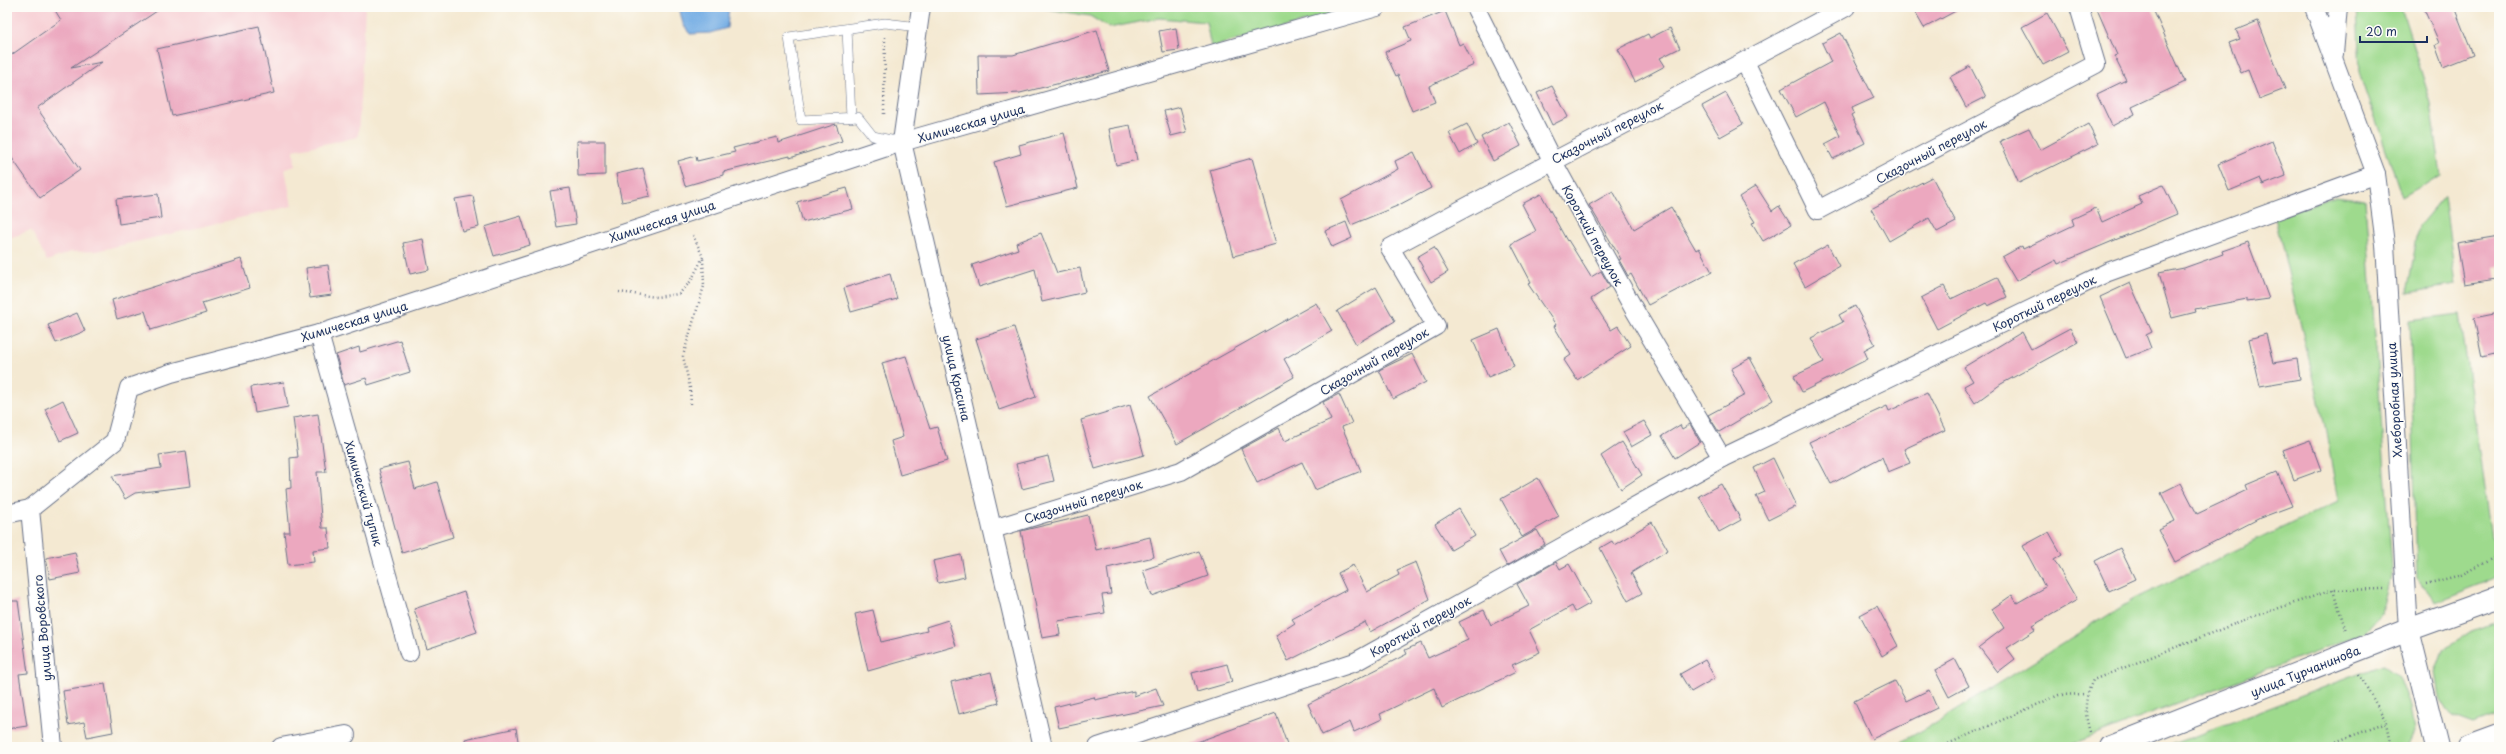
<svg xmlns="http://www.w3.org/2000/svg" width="2506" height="754" font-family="'Playpen Sans',sans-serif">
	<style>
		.built { fill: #f7cfd4 }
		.green { fill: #9eda8d; stroke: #5c8476 }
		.water { fill: #74ade4; stroke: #486ea1 }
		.building { fill: #eca8bf }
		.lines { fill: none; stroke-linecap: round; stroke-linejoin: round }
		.lane-casing { stroke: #677087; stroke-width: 10 }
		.street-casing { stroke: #677087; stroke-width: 20 }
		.secondary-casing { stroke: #677087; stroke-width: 24 }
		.path { stroke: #677087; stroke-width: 2.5; stroke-dasharray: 1 3; stroke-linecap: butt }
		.lane { stroke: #fff; stroke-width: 9 }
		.street { stroke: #fff; stroke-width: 18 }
		.secondary { stroke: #fff; stroke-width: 22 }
		.labels { text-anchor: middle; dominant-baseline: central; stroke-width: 3; stroke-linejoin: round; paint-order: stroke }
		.street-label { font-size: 12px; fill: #1b2f5e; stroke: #fdfcf7 }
	</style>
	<rect width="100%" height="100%" fill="#fdfcf7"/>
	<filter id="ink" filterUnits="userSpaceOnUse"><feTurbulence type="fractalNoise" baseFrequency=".025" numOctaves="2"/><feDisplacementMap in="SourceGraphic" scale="8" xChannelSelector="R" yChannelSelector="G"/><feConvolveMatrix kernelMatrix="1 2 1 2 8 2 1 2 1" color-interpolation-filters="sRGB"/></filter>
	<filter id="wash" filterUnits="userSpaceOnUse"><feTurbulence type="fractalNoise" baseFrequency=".012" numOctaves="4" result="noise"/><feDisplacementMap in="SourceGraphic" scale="16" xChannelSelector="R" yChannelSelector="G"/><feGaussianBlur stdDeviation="0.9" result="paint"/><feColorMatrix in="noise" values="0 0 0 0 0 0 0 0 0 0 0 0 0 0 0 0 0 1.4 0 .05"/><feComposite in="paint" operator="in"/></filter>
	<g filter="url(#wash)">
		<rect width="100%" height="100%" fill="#f4e9d2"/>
		<polygon class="built" points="7,7 365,7 358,137 294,150 295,166 285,169 292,206 96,251 71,252 47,261 31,230 7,239"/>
		<g class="green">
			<polygon points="1035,7 1363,7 1211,47 1206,22 1159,18 1109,28 1090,16"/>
			<polygon points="2357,7 2401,7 2431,103 2441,175 2402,197 2360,73"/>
			<polygon points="2336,196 2365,200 2392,567 2381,614 2363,633 2064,747 1892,747 1939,721 2134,599 2338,501 2325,426 2275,218"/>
			<polygon points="2444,196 2456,285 2407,293 2419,226"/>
			<polygon points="2460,314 2491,538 2499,535 2499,577 2435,602 2417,578 2410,320"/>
			<polygon points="2499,621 2499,714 2473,724 2451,716 2439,697 2435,672 2443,649 2470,632"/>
			<polygon points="2383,665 2399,677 2410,706 2414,732 2407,747 2166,747"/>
		</g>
		<polygon class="water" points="679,7 729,7 727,28 710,33 690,34 683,24"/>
		<g id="blocks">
			<g class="building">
				<polygon points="53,7 163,7 71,68 102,62 37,108 80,170 40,198 7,151 7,58 61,20"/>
				<polygon points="1912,7 1963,7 1924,28"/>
				<polygon points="2096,7 2152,7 2185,82 2132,107 2135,114 2112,126 2097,94 2126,80 2114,56 2117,55"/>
				<polygon points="2423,7 2454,7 2473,55 2443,67 2435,45 2439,43"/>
				<polygon points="1445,11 1459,45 1463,43 1474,65 1429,86 1435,102 1412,111 1398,75 1396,76 1385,52 1411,41 1405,27"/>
				<polygon points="2047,13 2068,52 2043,65 2022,27"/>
				<polygon points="2258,21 2285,89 2259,99 2248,70 2241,73 2229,43 2240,39 2236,30"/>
				<polygon points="259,26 274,93 172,116 157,49"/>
				<polygon points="1176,28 1179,50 1163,52 1159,31"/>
				<polygon points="1670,28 1680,48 1660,58 1665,66 1635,82 1618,49 1648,34 1650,38"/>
				<polygon points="1097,30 1109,71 1020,93 979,95 978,55 1013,55"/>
				<polygon points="1841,33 1874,98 1852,108 1854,113 1851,115 1865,143 1833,159 1825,144 1840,136 1824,102 1796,117 1781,89 1831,62 1822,43"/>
				<polygon points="1970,66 1986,97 1966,107 1950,77"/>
				<polygon points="1552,86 1568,117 1552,125 1537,93"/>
				<polygon points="1726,93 1743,124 1720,137 1702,106"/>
				<polygon points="1180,107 1187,132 1171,136 1164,111"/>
				<polygon points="1509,122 1521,146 1493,161 1481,137"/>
				<polygon points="836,124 842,141 790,158 790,156 723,172 723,175 685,186 678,161 696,156 697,161 735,152 733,148 777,137 778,143"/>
				<polygon points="1467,124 1477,144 1460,154 1449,133"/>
				<polygon points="2088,124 2098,144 2019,183 2000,141 2029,128 2040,150"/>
				<polygon points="1130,125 1137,160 1116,165 1109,129"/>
				<polygon points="1064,133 1078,188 1007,206 994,162 1021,154 1019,145"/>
				<polygon points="577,141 605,141 605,175 578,176"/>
				<polygon points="2272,141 2286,176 2263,185 2260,178 2229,191 2218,164"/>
				<polygon points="1414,152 1431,188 1397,206 1351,225 1341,200 1398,169 1395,161"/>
				<polygon points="1252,158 1276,244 1234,256 1210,170"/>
				<polygon points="643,168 650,196 622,202 616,174"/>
				<polygon points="1932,177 1956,222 1937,232 1929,218 1889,241 1871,209"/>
				<polygon points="2163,185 2177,214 2058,264 2056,260 2016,281 2002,257 2022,246 2023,249 2074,225 2072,219 2096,208 2102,222 2142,204 2138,196"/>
				<polygon points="1756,186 1772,211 1779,206 1791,225 1763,241 1752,223 1755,222 1739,197"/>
				<polygon points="570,188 576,224 556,227 550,191"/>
				<polygon points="847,188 853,209 803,222 797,202"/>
				<polygon points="1613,191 1634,229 1671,207 1696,250 1699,248 1712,272 1648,305 1631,274 1628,276 1619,260 1621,259 1589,205"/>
				<polygon points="158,194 161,218 119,224 116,199"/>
				<polygon points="1541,194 1567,241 1568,240 1591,277 1601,271 1610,287 1591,299 1611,330 1618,326 1631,346 1577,380 1564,360 1571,355 1554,326 1556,325 1528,284 1531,282 1511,244 1536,231 1522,204"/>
				<polygon points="473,196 479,227 462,231 455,199"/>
				<polygon points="521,216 530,245 494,256 485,227"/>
				<polygon points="1346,222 1352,238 1332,247 1325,231"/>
				<polygon points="1041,233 1057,273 1080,268 1085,292 1042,302 1035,269 979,287 972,265 1018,249 1016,243"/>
				<polygon points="2499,236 2499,266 2494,267 2496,279 2464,284 2457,243"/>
				<polygon points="423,239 429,270 410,274 403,243"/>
				<polygon points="2248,242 2269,299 2247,302 2247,299 2195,309 2196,312 2172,318 2159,273 2184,268 2223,254 2222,251"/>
				<polygon points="1828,245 1839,266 1805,286 1793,264"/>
				<polygon points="1434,247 1448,272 1431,282 1417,257"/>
				<polygon points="241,259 250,288 202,303 206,313 151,330 145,311 117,319 112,300"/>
				<polygon points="328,265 332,295 310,298 306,268"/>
				<polygon points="890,274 897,299 851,312 844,288"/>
				<polygon points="1997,277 2007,297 1988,306 1986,303 1937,329 1921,298 1944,286 1951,299"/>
				<polygon points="2130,283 2152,332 2146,335 2151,348 2126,358 2100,297"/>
				<polygon points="1376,287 1395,321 1356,344 1337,311"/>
				<polygon points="1316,303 1332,331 1284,359 1294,377 1177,444 1150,396"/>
				<polygon points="1855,306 1875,344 1864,350 1868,359 1802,392 1794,376 1824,362 1811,338 1843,322 1839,315"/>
				<polygon points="77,313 85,331 56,343 48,325"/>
				<polygon points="2499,313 2499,353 2482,357 2474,318"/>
				<polygon points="1014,327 1036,397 999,410 976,339"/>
				<polygon points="2070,328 2078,342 2001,384 1975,403 1964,386 1973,381 1964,367 2022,332 2031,349"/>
				<polygon points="1499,329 1514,366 1488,377 1473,340"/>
				<polygon points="2266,334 2273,363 2297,359 2300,379 2260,386 2249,339"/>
				<polygon points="400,340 410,372 368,385 366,378 344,385 336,355 359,347 360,352"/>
				<polygon points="1412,354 1426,382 1393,399 1379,370"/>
				<polygon points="906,356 930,429 937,427 947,461 900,475 891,441 903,437 882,363"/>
				<polygon points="1750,358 1773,400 1719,432 1708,415 1745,395 1731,369"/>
				<polygon points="284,382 288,407 255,413 251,387"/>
				<polygon points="1927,393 1945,430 1904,449 1910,463 1888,472 1882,457 1831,484 1809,442 1887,406 1889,411"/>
				<polygon points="1339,394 1352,423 1342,427 1361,471 1315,490 1302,462 1257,483 1241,449 1279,428 1285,441 1331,420 1323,402"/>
				<polygon points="63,400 78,433 60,441 45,409"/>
				<polygon points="1130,405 1144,455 1095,469 1081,420"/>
				<polygon points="318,414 326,472 317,472 322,528 328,528 330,548 313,550 314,562 288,565 284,532 290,532 286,489 291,488 290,458 298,457 293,418"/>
				<polygon points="1644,421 1652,435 1631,447 1623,432"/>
				<polygon points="1690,424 1700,442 1675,458 1662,436 1680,425 1682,429"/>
				<polygon points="2310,440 2321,470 2294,480 2283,450"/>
				<polygon points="1622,442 1642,475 1621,489 1601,456"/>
				<polygon points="186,451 191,486 135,493 125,499 112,476 161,468 159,455"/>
				<polygon points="1048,456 1054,481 1022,489 1016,464"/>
				<polygon points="1773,458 1796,506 1768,520 1756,496 1765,492 1754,468"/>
				<polygon points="408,462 415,489 437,482 453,537 402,553 379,469"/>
				<polygon points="2277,472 2292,506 2260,518 2175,562 2158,529 2175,521 2161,493 2181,483 2197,514 2248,490 2246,485"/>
				<polygon points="1538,478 1559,516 1522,537 1501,499"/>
				<polygon points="1721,484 1741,520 1719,532 1699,496"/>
				<polygon points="1459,509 1475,536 1451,550 1435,524"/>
				<polygon points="1088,515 1096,550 1150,537 1154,557 1107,568 1111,594 1102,595 1105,613 1058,621 1060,635 1042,638 1021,531"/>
				<polygon points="1652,522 1668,550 1631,573 1642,593 1628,601 1600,548 1612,541 1614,545"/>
				<polygon points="1537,530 1545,544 1507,566 1499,551"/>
				<polygon points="2049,532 2062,555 2054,560 2077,600 2032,626 2035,630 2007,648 2015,659 1998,672 1979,647 2004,628 1992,609 2012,595 2017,603 2045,587 2023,546"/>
				<polygon points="2120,548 2135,579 2109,591 2095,561"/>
				<polygon points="1199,551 1208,576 1152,596 1143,570"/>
				<polygon points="75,552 80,573 50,579 46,558"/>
				<polygon points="961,555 965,577 938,583 933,561"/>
				<polygon points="1416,562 1430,599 1370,632 1365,622 1288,661 1276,635 1295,623 1292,619 1346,590 1338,573 1353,565 1367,592 1399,575 1397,570"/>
				<polygon points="1556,562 1560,569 1569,564 1591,603 1575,612 1572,606 1529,630 1540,652 1512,665 1516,672 1442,708 1434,688 1380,714 1382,719 1354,732 1350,722 1322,735 1308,704 1407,654 1405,650 1421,643 1428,658 1468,640 1459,622 1484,610 1491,625 1529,606 1517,584"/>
				<polygon points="464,592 477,632 427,649 414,609"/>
				<polygon points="7,601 18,601 28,673 19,674 27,726 7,729 7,663 9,663"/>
				<polygon points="1877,606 1898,646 1882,656 1860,615"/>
				<polygon points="873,610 881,642 927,631 926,627 948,620 956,646 868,671 855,614"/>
				<polygon points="1955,659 1969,686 1949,697 1935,670"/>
				<polygon points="1705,660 1715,678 1691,692 1680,674"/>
				<polygon points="1227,664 1232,682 1197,692 1192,673"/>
				<polygon points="991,672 999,703 959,714 951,682"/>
				<polygon points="1895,681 1906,701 1929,690 1937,708 1872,739 1854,701"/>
				<polygon points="105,684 113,732 87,737 84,722 68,725 63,691"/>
				<polygon points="1156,688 1163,706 1059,728 1054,707 1094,697 1095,700 1134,691 1134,696"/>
				<polygon points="1276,713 1288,747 1190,747 1189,745"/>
				<polygon points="516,728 519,747 466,747 465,739"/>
			</g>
		</g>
	</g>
	<g filter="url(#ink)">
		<use href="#blocks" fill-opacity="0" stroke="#677087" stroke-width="1"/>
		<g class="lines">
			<defs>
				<g id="lane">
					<polyline points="847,29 851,118"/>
					<polyline points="895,141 873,136 858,117 801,120 789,37 885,23 919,27"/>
				</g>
				<g id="street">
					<polyline points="921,7 902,142 1043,747"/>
					<polyline points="1475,7 1552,160 1635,311 1722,458"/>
					<polyline points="2314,7 2376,174 2385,244 2408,630"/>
					<polyline points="2334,54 2338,7"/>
					<polyline points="1745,62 1818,210 2096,64 2079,7"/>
					<polyline points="319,334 409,653"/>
					<polyline points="30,509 53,747"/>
					<polyline points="7,514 30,509 115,441 129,388 171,373 319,334 902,142 1377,7"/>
					<path d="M 993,529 L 1181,471 L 1436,326 L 1390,248 C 1541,166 1695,89 1846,7"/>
					<polyline points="281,747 346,735"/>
					<polyline points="1098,747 1355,662 1722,458 2108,272 2376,174"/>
				</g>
				<g id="secondary">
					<polyline points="2408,630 2437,747"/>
					<polyline points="2111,747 2408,630 2499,597"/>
					<polyline points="2469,747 2499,736"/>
				</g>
			</defs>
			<use href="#lane" class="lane-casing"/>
			<use href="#street" class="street-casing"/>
			<use href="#secondary" class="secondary-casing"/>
			<g class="path">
				<polyline points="884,114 885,37"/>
				<polyline points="619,292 656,297 679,294 691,281 703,257 692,233"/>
				<polyline points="691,404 690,388 683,356 704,286 703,258"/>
				<polyline points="2426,584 2461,575 2499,555"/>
				<polyline points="2333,590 2346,631"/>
				<polyline points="2359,674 2387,723 2392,747"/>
				<path d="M 2090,732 C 2084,713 2084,699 2093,680 L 2252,617 L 2333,590 L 2385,589"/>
				<polyline points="1941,747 2059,695 2086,694"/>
				<polyline points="2321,747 2387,723"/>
			</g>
			<use href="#lane" class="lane"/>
			<use href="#street" class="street"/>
			<use href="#secondary" class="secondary"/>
		</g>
	</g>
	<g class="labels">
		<g class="street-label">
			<text transform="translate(971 123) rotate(-16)">Химическая улица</text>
			<text transform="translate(1607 132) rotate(-27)">Сказочный переулок</text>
			<text transform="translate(1931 151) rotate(-28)">Сказочный переулок</text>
			<text transform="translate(662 221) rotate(-18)">Химическая улица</text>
			<text transform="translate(1593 235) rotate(61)">Короткий переулок</text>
			<text transform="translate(2044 303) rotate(-26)">Короткий переулок</text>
			<text transform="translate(354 321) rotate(-17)">Химическая улица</text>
			<text transform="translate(1374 361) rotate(-30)">Сказочный переулок</text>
			<text transform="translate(957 378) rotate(77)">улица Красина</text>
			<text transform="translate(2394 400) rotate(-93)">Хлеборобная улица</text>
			<text transform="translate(364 493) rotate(74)">Химический тупик</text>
			<text transform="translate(1083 501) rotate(-17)">Сказочный переулок</text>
			<text transform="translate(1420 626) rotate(-29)">Короткий переулок</text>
			<text transform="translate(42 628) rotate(-95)">улица Воровского</text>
			<text transform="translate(2305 671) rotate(-22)">улица Турчанинова</text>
		</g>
	</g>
	<rect width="2506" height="754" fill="none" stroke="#fdfcf7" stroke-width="24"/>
	<path d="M2360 36v6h67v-6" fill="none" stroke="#1b2f5e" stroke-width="2"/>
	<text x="2366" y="36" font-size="12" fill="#1b2f5e" stroke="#fdfcf7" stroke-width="3" paint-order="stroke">20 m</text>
</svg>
